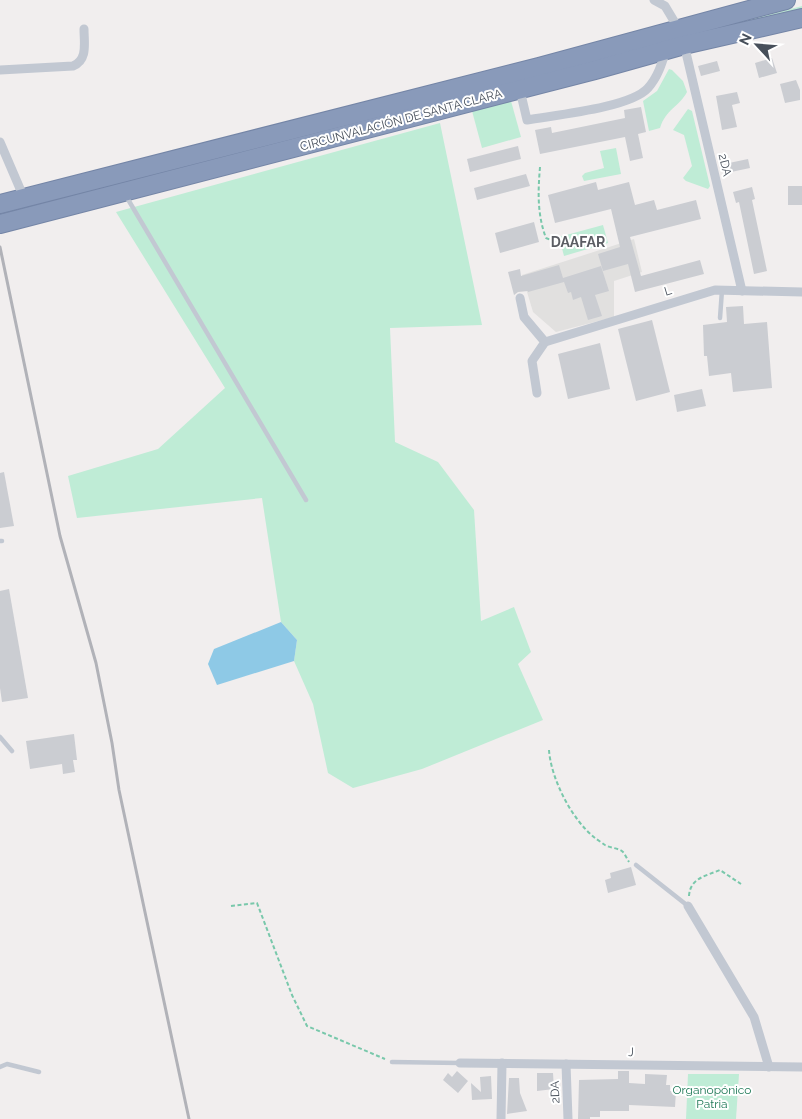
<svg xmlns="http://www.w3.org/2000/svg" width="802" height="1119" font-family="Raleway,sans-serif">
	<style>
		.education { fill: #e1e0df }
		.green { fill: #bfecd6 }
		.water { fill: #8ec9e6 }
		.building { fill: #cbcdd2 }
		.lines { fill: none; stroke-linecap: round; stroke-linejoin: round }
		.highway-casing { stroke: #7485a6; stroke-width: 20 }
		.path { stroke: #79c8ab; stroke-width: 2; stroke-dasharray: 4 2.5; stroke-linecap: butt }
		.lane { stroke: #c2c8d2; stroke-width: 4.5 }
		.street { stroke: #c2c8d2; stroke-width: 9 }
		.highway { stroke: #899aba; stroke-width: 18 }
		.rail { stroke: #b1b2b8; stroke-width: 3 }
		.labels { text-anchor: middle; dominant-baseline: central; stroke-width: 4; stroke-linejoin: round; paint-order: stroke }
		.street-label { font-size: 12px; fill: #474f5a; stroke: #fff }
		.park-label { font-size: 12px; fill: #1c7755; stroke: #fff }
		.neighbourhood-label { font-size: 14px; font-weight: bold; fill: #5b5d63; stroke: #fff }
	</style>
	<rect width="100%" height="100%" fill="#f1eeee"/>
	<polygon class="education" points="634,239 642,272 614,281 614,317 556,332 533,312 522,275"/>
	<g class="green">
		<polygon points="802,6 802,10 703,32"/>
		<path d="M 669,69 L 672,70 L 683,81 L 687,92 C 679,107 666,109 660,128 L 649,131 L 643,101 L 657,91 Z"/>
		<polygon points="511,101 521,137 482,148 472,111"/>
		<polygon points="688,109 692,111 710,186 708,189 686,181 683,178 692,166 684,135 673,130"/>
		<polygon points="440,123 482,325 390,328 395,442 438,462 474,510 481,621 514,607 531,652 518,664 543,720 422,769 353,788 328,773 313,704 294,661 297,640 281,622 262,498 77,518 68,476 158,449 225,388 116,212"/>
		<polygon points="616,148 621,174 584,181 582,176 585,173 604,168 600,151"/>
		<polygon points="603,225 608,243 564,256 559,237"/>
		<polygon points="688,1074 739,1074 736,1119 686,1119"/>
	</g>
	<polygon class="water" points="281,622 297,640 294,661 217,685 208,664 214,649"/>
	<g class="building">
		<polygon points="772,58 777,73 759,78 755,63"/>
		<polygon points="717,61 720,71 701,76 698,66"/>
		<polygon points="796,80 800,90 800,100 785,103 780,84"/>
		<polygon points="737,92 740,103 732,105 737,127 722,130 716,96"/>
		<polygon points="641,107 646,132 638,134 643,158 630,161 625,137 540,154 535,130 551,127 552,133 625,118 624,110"/>
		<polygon points="518,146 521,159 470,172 467,159"/>
		<polygon points="748,159 750,168 731,172 729,163"/>
		<polygon points="526,174 530,186 477,200 474,188"/>
		<polygon points="596,182 598,190 629,182 635,205 654,200 657,210 696,200 701,219 630,237 641,276 700,260 704,274 635,292 628,264 603,271 598,254 620,247 611,209 555,223 548,195"/>
		<rect x="788" y="186" width="14" height="19"/>
		<polygon points="752,187 755,199 752,200 767,271 754,274 739,202 736,203 733,192"/>
		<polygon points="534,222 539,242 500,253 495,233"/>
		<polygon points="559,265 563,278 601,266 609,291 595,295 602,316 588,320 581,297 573,300 571,292 568,293 564,282 528,292 528,291 518,292 514,295 508,272 520,269 521,276"/>
		<polygon points="743,306 744,324 767,322 772,388 733,392 731,373 709,376 707,356 704,356 703,325 727,322 726,307"/>
		<polygon points="652,320 670,392 636,401 618,329"/>
		<polygon points="600,343 610,389 568,399 558,354"/>
		<polygon points="702,389 706,406 677,412 674,395"/>
		<polygon points="4,472 14,526 0,528 0,473"/>
		<polygon points="9,589 28,698 2,702 0,688 0,591"/>
		<polygon points="74,734 77,760 73,760 75,772 63,774 62,764 30,769 26,741"/>
		<polygon points="631,867 636,885 608,893 605,880 611,878 610,873"/>
		<polygon points="457,1071 468,1081 458,1093 443,1080 448,1073 452,1077"/>
		<polygon points="618,1071 629,1071 629,1083 645,1084 645,1074 667,1075 666,1085 670,1085 670,1091 676,1091 675,1107 629,1105 629,1111 600,1111 600,1117 590,1117 590,1119 578,1119 579,1080 618,1079"/>
		<polygon points="537,1073 553,1073 554,1089 537,1091"/>
		<polygon points="491,1076 492,1099 472,1100 471,1083 481,1092 480,1077"/>
		<polygon points="509,1078 519,1078 520,1093 527,1111 507,1114"/>
	</g>
	<g class="lines">
		<defs>
			<g id="highway">
				<polyline points="0,204 539,67 786,0"/>
				<polyline points="0,224 595,70 684,45 802,18"/>
			</g>
		</defs>
		<use href="#highway" class="highway-casing"/>
		<g class="path">
			<path d="M 540,167 C 538,191 537,214 546,238 L 560,244"/>
			<path d="M 549,750 C 551,779 572,820 595,838 C 598,840 602,843 605,845 C 610,848 619,848 623,852 C 625,854 627,859 629,862"/>
			<path d="M 689,896 C 690,878 706,876 720,870 L 741,884"/>
			<polyline points="231,906 257,903 292,995 307,1026 385,1059"/>
		</g>
		<g class="lane">
			<polyline points="126,196 306,500"/>
			<polyline points="720,318 722,290"/>
			<polyline points="0,541 2,541"/>
			<polyline points="0,737 12,751"/>
			<polyline points="636,865 688,906"/>
			<polyline points="392,1062 460,1063"/>
			<polyline points="0,1067 7,1064 39,1072"/>
		</g>
		<g class="street">
			<polyline points="654,0 665,6 680,31"/>
			<polyline points="684,44 742,291"/>
			<path d="M 0,70 L 73,66 C 88,60 84,43 84,29"/>
			<path d="M 520,90 L 527,120 C 555,115 630,108 648,88 C 658,77 662,63 666,50"/>
			<polyline points="0,142 24,198"/>
			<polyline points="520,298 524,317 545,342 532,361 537,393"/>
			<polyline points="545,342 715,290 802,292"/>
			<polyline points="688,906 754,1017 769,1067"/>
			<polyline points="460,1063 802,1067"/>
			<polyline points="566,1064 568,1119"/>
			<polyline points="501,1119 502,1063"/>
		</g>
		<use href="#highway" class="highway"/>
		<polyline class="rail" points="0,247 60,536 96,663 112,743 119,790 189,1119"/>
	</g>
	<g class="labels">
		<g class="street-label">
			<text transform="translate(401 120) rotate(-15)">CIRCUNVALACIÓN DE SANTA CLARA</text>
			<text transform="translate(725 165) rotate(77)">2DA</text>
			<text transform="translate(668 291) rotate(-17)">L</text>
			<text transform="translate(631 1052) rotate(1)">J</text>
			<text transform="translate(555 1092) rotate(-92)">2DA</text>
		</g>
		<g class="park-label">
			<text x="712" y="1090">Organopónico<tspan x="712" dy="14">Patria</tspan></text>
		</g>
		<g class="neighbourhood-label">
			<text x="578" y="242">DAAFAR</text>
		</g>
	</g>
	<g transform="translate(757 45) rotate(296)" stroke="#ffffff" stroke-width="4" paint-order="stroke">
	<path d="M0-4L9 19L0 12L-9 19Z" fill="#474f5a"/>
	<text y="-8" font-size="14" font-weight="bold" text-anchor="middle" fill="#474f5a">N</text>
	</g>
</svg>
